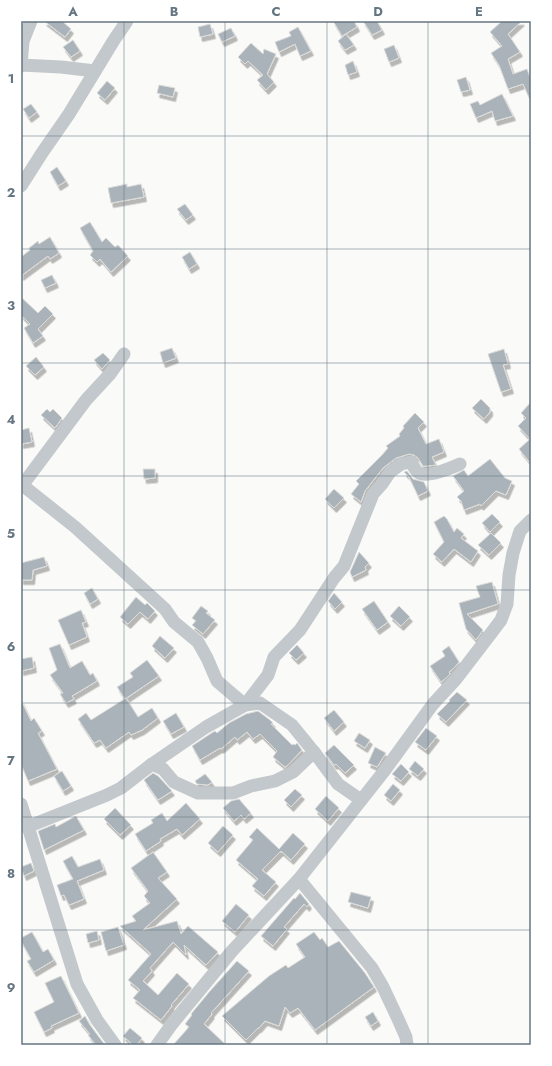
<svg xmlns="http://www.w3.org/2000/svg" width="552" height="1066" font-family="Jost,sans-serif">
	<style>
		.building { fill: #aab3b9; stroke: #dcdcda; filter: url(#shadow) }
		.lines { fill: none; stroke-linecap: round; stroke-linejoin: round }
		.minor { stroke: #c3c8cc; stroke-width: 13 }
		.grid { fill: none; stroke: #657683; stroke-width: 1; stroke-opacity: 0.55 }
		.neatline { fill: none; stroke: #657683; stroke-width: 1.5 }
		.grid-label { font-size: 13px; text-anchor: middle; font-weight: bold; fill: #657683 }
	</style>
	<defs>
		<filter id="shadow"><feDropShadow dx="2.5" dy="4.5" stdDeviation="0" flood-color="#0004"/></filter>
	</defs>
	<rect width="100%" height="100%" fill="#fafaf8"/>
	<g class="building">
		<polygon points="44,21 62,21 71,29 65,37"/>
		<polygon points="333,21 354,21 357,27 342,36"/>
		<polygon points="363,21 377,21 382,30 372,35"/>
		<polygon points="502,21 522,21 508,34 520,52 508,59 513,74 527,69 531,80 531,102 523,84 508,89 499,65 491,53 502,46 490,32"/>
		<polygon points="210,24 213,34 200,37 198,27"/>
		<polygon points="298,27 311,51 300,56 295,44 279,52 275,42 291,36 289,32"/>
		<polygon points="231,28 235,36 222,42 218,34"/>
		<polygon points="346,34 354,45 345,50 338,41"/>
		<polygon points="73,40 80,51 71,57 63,47"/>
		<polygon points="251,43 263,54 264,49 276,54 267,74 274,82 266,90 257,80 263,75 248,61 245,64 238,57"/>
		<polygon points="394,45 399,58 389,62 384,49"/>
		<polygon points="353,61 357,72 348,75 345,65"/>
		<polygon points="466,77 470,90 461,92 457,80"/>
		<polygon points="107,81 115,88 105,100 97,93"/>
		<polygon points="159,85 175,88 173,97 157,93"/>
		<polygon points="502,94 513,116 495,121 492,111 476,118 470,104 478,101 480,105"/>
		<polygon points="31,104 37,112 29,118 23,109"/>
		<polygon points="57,167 66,181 58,186 50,172"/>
		<polygon points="127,184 127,187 141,184 144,197 111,203 108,188"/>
		<polygon points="185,204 193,215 186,220 177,209"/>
		<polygon points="90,222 102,242 106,238 115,247 118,245 128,256 111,272 100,259 97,262 90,255 93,251 80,228"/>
		<polygon points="50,237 59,253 50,259 48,256 21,276 21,257 30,250 29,248 38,241 39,244"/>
		<polygon points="190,252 197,264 189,269 182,257"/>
		<polygon points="52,275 56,283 45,288 41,280"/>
		<polygon points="21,297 38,313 45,306 53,314 38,329 43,336 33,343 24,328 30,324 21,315"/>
		<polygon points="172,348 176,358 163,363 160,352"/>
		<polygon points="504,349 508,364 503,365 511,389 501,392 488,354"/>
		<polygon points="103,353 110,360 102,369 94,360"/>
		<polygon points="36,357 44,367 35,375 26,366"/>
		<polygon points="481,399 490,408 490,412 484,419 472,408"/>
		<polygon points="531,402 531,464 519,449 530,439 518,426 526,418 521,413"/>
		<polygon points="47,409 50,412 53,409 62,418 55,428 41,415"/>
		<polygon points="415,413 424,422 418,428 426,444 439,439 444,452 432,457 436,465 427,466 423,466 418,458 414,455 409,454 396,458 383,468 365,491 361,502 351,494 359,484 356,481 382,455 388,448 386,446 400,436 399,434 404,428 403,426"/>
		<polygon points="29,428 32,442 21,444 21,430"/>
		<polygon points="490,459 505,478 512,481 506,495 496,491 481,506 480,504 464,510 461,501 457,497 464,491 453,476 464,470 468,476"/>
		<polygon points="143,469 155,469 155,478 144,479"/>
		<polygon points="407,471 413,479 424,482 428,491 418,496 409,477 404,472"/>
		<polygon points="334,489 344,498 334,508 325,499"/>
		<polygon points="492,514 500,522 490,532 482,523"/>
		<polygon points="444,516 447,519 454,532 457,528 464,534 461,538 478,551 471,562 454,549 442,562 433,554 444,542 434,522"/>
		<polygon points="491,533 501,543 489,555 478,545"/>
		<polygon points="359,552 369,563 365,567 366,570 352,577 350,572"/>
		<polygon points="44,557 47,566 33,570 32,580 21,580 21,563"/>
		<polygon points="492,582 498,604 467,614 483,630 476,640 466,629 459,603 480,597 476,586"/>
		<polygon points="92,588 98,599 90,604 84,593"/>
		<polygon points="334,593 342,602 335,609 328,601"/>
		<polygon points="136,597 145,605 147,603 155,611 148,619 140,612 128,624 120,617"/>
		<polygon points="374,601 388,622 377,630 362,609"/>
		<polygon points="201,606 208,611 206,613 215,620 203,634 192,625 196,621 192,618"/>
		<polygon points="399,606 410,617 401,626 390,616"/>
		<polygon points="81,610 86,622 82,623 87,637 69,645 58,620"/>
		<polygon points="160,636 174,648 165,658 152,646"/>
		<polygon points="60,644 70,668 82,661 90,675 93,673 97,681 72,696 74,699 66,703 60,694 63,693 50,675 57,670 49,648"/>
		<polygon points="297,645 304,653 296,660 289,653"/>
		<polygon points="449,646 459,662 454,668 449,672 450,674 446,678 441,682 430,666 445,656 442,651"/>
		<polygon points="32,657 34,668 21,671 21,659"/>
		<polygon points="147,660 159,676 125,699 117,687 133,677 130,673"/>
		<polygon points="457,692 467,700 446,722 437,714 450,701 449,700"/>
		<polygon points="126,698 138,717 152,708 158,718 142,730 131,735 129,732 106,748 100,740 94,743 78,719 86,713 91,720"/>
		<polygon points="21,700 31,721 34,718 42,731 38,733 57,769 28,781 21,764"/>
		<polygon points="334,710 344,722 334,731 324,718"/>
		<polygon points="258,711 270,720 273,723 271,724 292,745 293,744 295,745 297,743 302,750 288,765 285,767 273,757 277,751 260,734 253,739 247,732 237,740 235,737 221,749 220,748 200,760 192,746 210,734 215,731 217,733 229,723 246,714"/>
		<polygon points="176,713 184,727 171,734 163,721"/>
		<polygon points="426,728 437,736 426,750 415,742"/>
		<polygon points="359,733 370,740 365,748 354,741"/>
		<polygon points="334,745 354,765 345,773 336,764 334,765 325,753"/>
		<polygon points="375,747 386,753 377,767 368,763"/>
		<polygon points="415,761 424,769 418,776 409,769"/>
		<polygon points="401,764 409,772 401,781 392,774"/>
		<polygon points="62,771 71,786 63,791 54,776"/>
		<polygon points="153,773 158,776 172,791 158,800 144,780"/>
		<polygon points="205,774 212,782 208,785 197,784 195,781"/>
		<polygon points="393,784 400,790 391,801 384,795"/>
		<polygon points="295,789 302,795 291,807 284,800"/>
		<polygon points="326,796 339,808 328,821 315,809"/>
		<polygon points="239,799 251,813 244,819 241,815 234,821 223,808 231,801"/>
		<polygon points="186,803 200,819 182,835 177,829 160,839 161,841 146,851 135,834 153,823 151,820 162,813 167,821"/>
		<polygon points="115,808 131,825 120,835 104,819"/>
		<polygon points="76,816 84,830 44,850 38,831 55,824 56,827"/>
		<polygon points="223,826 233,835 218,852 208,843"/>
		<polygon points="257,828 279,849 293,833 305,844 291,860 281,851 262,870 276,882 264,896 252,886 258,879 236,860 253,840 249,837"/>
		<polygon points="153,852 167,872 158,878 177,899 143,930 177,921 181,934 188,926 218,952 206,965 184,945 186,955 173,942 150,968 152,971 143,981 158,995 177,973 189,984 171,1005 172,1006 161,1020 133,998 140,990 128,980 151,954 120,926 136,921 132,916 150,903 144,896 148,891 131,868"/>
		<polygon points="72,856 78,867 100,859 104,870 77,881 84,899 69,905 64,895 61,896 57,885 73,879 63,861"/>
		<polygon points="31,863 34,871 24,876 21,867"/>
		<polygon points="351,892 371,897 368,908 348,902"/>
		<polygon points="300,893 309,904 307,907 304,904 284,927 287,929 273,946 261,936 294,898 295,899"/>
		<polygon points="236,904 249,915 235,932 222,921"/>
		<polygon points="118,927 124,945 106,951 101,932"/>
		<polygon points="97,931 99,940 88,943 86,934"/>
		<polygon points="32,932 43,952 48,949 54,960 34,972 27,961 31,959 21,941 21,938"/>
		<polygon points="314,932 320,940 322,938 328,947 339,941 365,973 374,987 315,1030 298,1008 290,1013 285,1007 279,1026 265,1021 259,1028 258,1028 246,1040 222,1016 269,976 286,965 288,968 305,957 296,944"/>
		<polygon points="237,961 249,971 211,1013 212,1014 204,1024 226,1045 173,1045 189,1027 185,1024 192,1015 191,1014 210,991"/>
		<polygon points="61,976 79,1013 51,1026 52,1028 44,1032 34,1012 54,1002 45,983"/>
		<polygon points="373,1012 378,1021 371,1026 365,1017"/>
		<polygon points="85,1016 90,1025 105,1045 96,1045 88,1035 90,1034 79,1021"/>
		<polygon points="130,1028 142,1038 137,1045 133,1045 123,1036"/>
	</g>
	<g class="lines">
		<g class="minor">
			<polyline points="21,65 61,67 95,71"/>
			<polyline points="21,66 23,41 31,21"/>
			<polyline points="21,186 42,153 69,114 114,40 127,21"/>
			<polyline points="21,484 75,527 165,609 174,622 198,642 207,658 217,681 245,705 260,703 292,725 314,752 338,784 361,800"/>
			<polyline points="21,487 86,400 110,374 124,354"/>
			<polyline points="152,764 163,769 174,782 198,793 233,793 251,786 275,781 293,772 314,752"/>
			<polyline points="21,804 77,984 97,1020 115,1045"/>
			<path d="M 27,827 L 107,795 L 121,788 L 152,764 L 206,727 L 245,705 L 268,675 L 274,657 L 300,630 L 334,578 L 344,566 L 373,494 L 382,484 L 390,472 L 401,464 L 411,462 C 413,465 415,471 419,473 C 428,478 451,468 460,464"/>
			<polyline points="299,879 372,968 383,987 398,1019 406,1037 407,1045"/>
			<polyline points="157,1045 172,1024 232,951 299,879 385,770 433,704 456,679 489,636 501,620 507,604 509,575 513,553 520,531 531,520"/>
		</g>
	</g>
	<path class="grid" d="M 124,21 L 124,1045M 225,21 L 225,1045M 327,21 L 327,1045M 428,21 L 428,1045M 21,136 L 531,136M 21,249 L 531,249M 21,363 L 531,363M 21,476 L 531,476M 21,590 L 531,590M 21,703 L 531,703M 21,817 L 531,817M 21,930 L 531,930"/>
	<rect width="552" height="1066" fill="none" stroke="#ffffff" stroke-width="44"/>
	<rect x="22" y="22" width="508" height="1022" class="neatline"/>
	<g class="grid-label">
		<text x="73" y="16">A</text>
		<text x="174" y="16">B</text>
		<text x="276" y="16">C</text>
		<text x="378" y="16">D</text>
		<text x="479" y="16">E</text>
		<text x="11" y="83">1</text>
		<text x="11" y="197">2</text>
		<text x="11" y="310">3</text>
		<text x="11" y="424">4</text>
		<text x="11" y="538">5</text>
		<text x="11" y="651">6</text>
		<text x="11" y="765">7</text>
		<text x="11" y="878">8</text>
		<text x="11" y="992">9</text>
	</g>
</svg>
